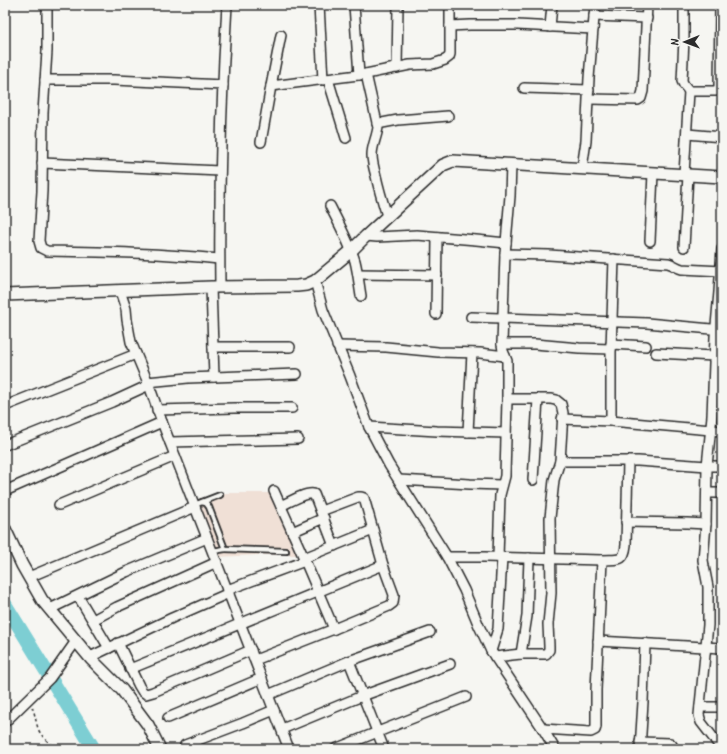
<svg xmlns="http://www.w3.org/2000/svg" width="727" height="754" font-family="Kalam,sans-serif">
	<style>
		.built { fill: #f0e0d6 }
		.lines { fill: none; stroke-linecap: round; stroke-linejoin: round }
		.river { stroke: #7dced3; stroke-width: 14 }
		.service-casing { stroke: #2b2b2b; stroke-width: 8 }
		.minor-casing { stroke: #2b2b2b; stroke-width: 12 }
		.tertiary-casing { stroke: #2b2b2b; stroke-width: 14 }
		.path { stroke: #2b2b2b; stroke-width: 1.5; stroke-dasharray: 3 3; stroke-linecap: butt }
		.service { stroke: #f6f6f2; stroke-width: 4.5 }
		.minor { stroke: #f6f6f2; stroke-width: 9 }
		.tertiary { stroke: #f6f6f2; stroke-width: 11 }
	</style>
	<rect width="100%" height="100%" fill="#f6f6f2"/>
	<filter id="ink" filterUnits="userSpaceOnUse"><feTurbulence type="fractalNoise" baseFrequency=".025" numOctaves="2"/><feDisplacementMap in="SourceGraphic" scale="8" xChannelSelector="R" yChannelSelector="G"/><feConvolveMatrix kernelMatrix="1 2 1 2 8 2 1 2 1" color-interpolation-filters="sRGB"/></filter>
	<g filter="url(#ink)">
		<polygon class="built" points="217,493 271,493 299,555 259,555 217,557 195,500"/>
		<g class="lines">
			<polyline class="river" points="5,604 94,749"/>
			<defs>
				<g id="service">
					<polyline points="202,502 220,495"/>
					<polyline points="194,505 202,502 206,503 209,507 225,549 213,551"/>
					<polyline points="225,549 286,551"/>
				</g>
				<g id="minor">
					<path d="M 47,5 L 47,51 L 43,113 L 42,191 L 39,241 L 41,248 L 47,251 C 105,252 162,253 219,259"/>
					<polyline points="319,5 323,80"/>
					<polyline points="354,5 359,75"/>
					<polyline points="684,5 684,39 682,81 684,85 689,91 716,91 718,89 719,87 720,5"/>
					<polyline points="594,16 647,18"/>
					<polyline points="450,26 470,25 517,25 593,29"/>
					<polyline points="550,27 552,5"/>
					<polyline points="397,68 398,5"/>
					<path d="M 366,74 L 378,127 C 377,137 372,145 372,155 C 372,162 374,169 376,176 C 379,190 383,203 387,216"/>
					<polyline points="328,79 346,138"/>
					<polyline points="45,80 114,80 223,85"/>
					<polyline points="271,86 281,35"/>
					<polyline points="524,88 589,90"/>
					<polyline points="589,99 638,100 641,98 643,91 647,5"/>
					<polyline points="377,124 398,120 448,116"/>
					<polyline points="687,134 722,137"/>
					<polyline points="261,142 271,86 366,74 410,65 433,64 445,60 449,57 450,54 450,5"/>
					<polyline points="42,163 220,171"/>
					<polyline points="582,168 586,141 589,78 595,5"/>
					<polyline points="684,174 689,91"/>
					<path d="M 330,206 C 339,224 349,242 355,261 C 358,273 359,284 361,296"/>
					<polyline points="366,236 377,237 417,235 476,240 506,243"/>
					<polyline points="650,241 653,173"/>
					<polyline points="684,247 688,175"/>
					<path d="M 505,254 L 549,255 L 668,263 C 673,264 677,268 682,269 L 722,271"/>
					<polyline points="358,274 437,275"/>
					<polyline points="315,281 323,310 350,376 369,427 389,465 447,557 464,590 479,626 491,651 543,729 555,749"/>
					<polyline points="211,287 214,377"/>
					<path d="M 220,287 C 219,193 221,99 227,5"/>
					<polyline points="120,291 126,309 127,320 131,342 149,385 162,422 289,749"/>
					<polyline points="436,314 437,237"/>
					<polyline points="471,317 647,323 722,330"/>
					<polyline points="502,344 505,254 510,196 511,164"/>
					<polyline points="611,344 646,346"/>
					<polyline points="337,346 386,347 438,352 480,353 505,356"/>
					<polyline points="213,347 290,347"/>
					<polyline points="656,353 714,356"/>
					<polyline points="147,382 188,378 297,374"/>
					<polyline points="5,406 136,354"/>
					<polyline points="157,410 234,408 292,408"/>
					<polyline points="562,419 611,421 722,431"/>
					<polyline points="611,421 611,349 614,259"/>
					<polyline points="369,427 437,431 506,433"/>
					<polyline points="468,432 472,353"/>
					<polyline points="170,442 298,439"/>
					<polyline points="5,445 112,402 149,385"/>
					<polyline points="560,461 638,461 707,466 722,466"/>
					<polyline points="399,480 470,484 502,485"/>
					<polyline points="533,480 538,399"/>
					<polyline points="5,491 162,422"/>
					<polyline points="274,491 300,549 334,629"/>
					<polyline points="707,493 722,493"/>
					<polyline points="59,505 175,456"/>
					<path d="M 281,506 C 289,502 306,492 314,494 L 334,546"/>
					<polyline points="626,522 687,523 706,524"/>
					<polyline points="292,532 324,518"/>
					<path d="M 447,557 L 484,557 L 602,560 C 618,559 624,563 626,545 L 628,461"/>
					<polyline points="498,557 500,495 505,476 507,399 507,361 503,351 502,344 535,344 579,348 611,349"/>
					<polyline points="304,558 373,530"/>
					<polyline points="29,577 195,507"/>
					<polyline points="227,590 305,561"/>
					<polyline points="78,596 109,648"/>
					<polyline points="50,609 126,572 207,538"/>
					<polyline points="93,620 117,607 217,562"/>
					<polyline points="598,641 722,648"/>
					<polyline points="118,643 139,686 142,691 146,694 153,692 251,650"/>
					<polyline points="491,651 498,629 502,557"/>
					<polyline points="521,654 527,616 529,558"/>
					<polyline points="90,657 172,618 229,593"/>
					<polyline points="495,657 521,654 546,654 549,650 549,646 548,624 551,593 550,518 554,480 560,461 563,413 561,404 556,400 551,399 507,399"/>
					<polyline points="255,660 334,629 389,606 393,603 394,595 383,565 364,498 361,497 358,497 321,511"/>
					<polyline points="349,661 384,749"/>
					<polyline points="130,669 383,565"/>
					<polyline points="268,695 349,661 430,632"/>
					<polyline points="700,707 722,707"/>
					<polyline points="168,718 262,678"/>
					<polyline points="5,722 50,678 76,641"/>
					<polyline points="282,729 362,696 450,664"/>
					<polyline points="543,729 591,732 595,730 596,727 596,690 602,560"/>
					<polyline points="640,742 670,743 672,745 673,749"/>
					<polyline points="185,745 243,723 274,710"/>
					<polyline points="335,749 466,697"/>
					<polyline points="640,749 643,702 645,643"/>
					<polyline points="722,749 701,722 699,715 708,625 708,587 704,566 703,560 706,524 707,466 712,416 715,337 719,292 722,249"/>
				</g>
				<g id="tertiary">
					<polyline points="5,295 211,287 297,286 306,285 315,281 351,251 366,236 443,165 453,161 722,177"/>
					<polyline points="5,529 22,565 42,600 91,659 122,690 148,725 160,749"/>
				</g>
			</defs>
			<use href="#service" class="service-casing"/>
			<use href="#minor" class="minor-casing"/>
			<use href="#tertiary" class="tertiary-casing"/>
			<path class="path" d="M 32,707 C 36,715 36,728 41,734 C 45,740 52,745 58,749"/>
			<use href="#service" class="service"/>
			<use href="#minor" class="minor"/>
			<use href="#tertiary" class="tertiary"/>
		</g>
	</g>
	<rect width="727" height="754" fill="none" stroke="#f6f6f2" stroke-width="20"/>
	<rect x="10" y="10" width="707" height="734" fill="none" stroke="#2b2b2b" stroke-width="1.5" filter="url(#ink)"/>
	<g transform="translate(685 42) rotate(269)" stroke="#f6f6f2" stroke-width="3" paint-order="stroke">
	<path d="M0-3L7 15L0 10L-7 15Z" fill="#2b2b2b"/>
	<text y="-6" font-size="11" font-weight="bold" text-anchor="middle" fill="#2b2b2b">N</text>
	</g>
</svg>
